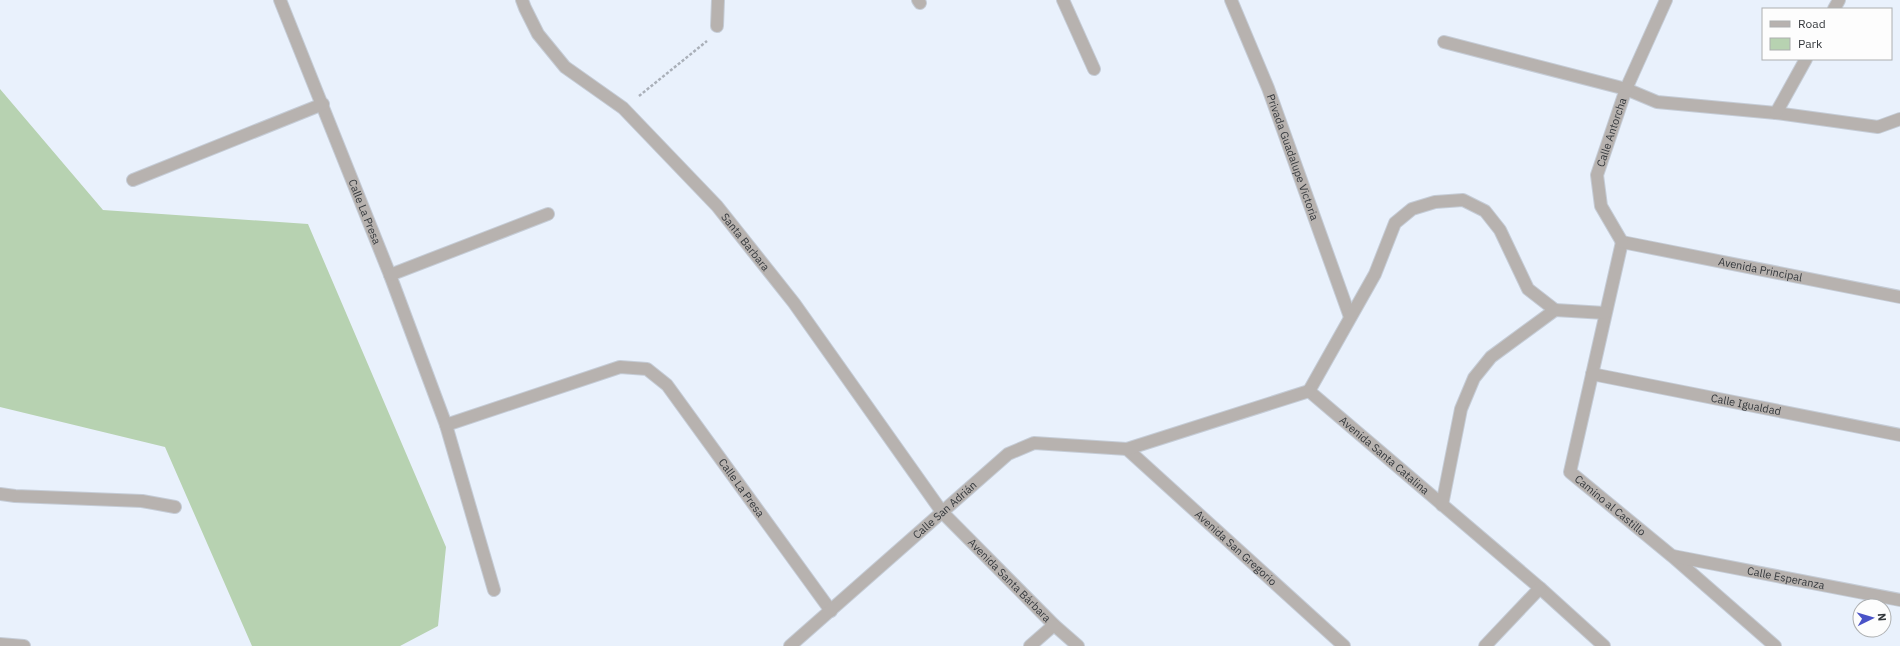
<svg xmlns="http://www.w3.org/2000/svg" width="1900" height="646" font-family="'IBM Plex Sans',sans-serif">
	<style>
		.green { fill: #b7d2b1 }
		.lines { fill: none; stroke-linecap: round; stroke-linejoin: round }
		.minor-casing { stroke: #c5ccd6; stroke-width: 14 }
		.path { stroke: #aab0b9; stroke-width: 2.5; stroke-dasharray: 3 2; stroke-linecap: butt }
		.minor { stroke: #b7b2af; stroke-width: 12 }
		.labels { text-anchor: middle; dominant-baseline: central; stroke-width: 4; stroke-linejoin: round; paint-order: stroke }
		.street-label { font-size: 11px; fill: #35393d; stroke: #fdfdfd }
	</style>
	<rect width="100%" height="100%" fill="#e9f1fc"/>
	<polygon class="green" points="0,89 103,210 308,224 446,547 438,626 400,646 252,646 165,447 0,407"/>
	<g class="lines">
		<defs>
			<g id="minor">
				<path id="s1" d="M 280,0 L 390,275 L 446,425 L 494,590"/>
				<path id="s2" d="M 522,0 L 525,8 L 538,34 L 565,67 L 623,108 L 717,206 L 794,303 L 942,512 L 1054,625 L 1078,646"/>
				<polyline points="918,0 920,3"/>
				<polyline points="1063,0 1094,69"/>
				<path id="s3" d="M 1231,0 L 1268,88 L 1350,317"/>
				<polyline points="1834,9 1839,0"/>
				<polyline points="717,26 718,0"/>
				<polyline points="1444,42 1626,89 1657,102 1776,113 1878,127 1900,119"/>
				<polyline points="1776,113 1806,59"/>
				<polyline points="133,180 323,104"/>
				<path id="s4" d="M 1622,242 L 1570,472 L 1672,556 L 1775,646"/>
				<path id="s5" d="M 1622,242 L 1900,297"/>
				<path id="s6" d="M 1622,242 L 1601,206 L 1597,175 L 1626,89 L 1666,0"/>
				<polyline points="390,275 548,214"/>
				<path id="s7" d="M 1592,374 L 1900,435"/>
				<polyline points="1309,391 1375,274 1395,223 1412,209 1435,202 1463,200 1485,211 1500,230 1528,289 1555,310"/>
				<path id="s8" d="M 1309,391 L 1540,588 L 1604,646"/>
				<path id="s9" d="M 446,425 L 620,367 L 647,369 L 667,385 L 831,611"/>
				<path id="s10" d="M 1127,449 L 1344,646"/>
				<polyline points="0,494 15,496 142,501 175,507"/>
				<polyline points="1442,505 1461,409 1474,378 1491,357 1555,310 1605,313"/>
				<path id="s11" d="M 1673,556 L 1900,600"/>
				<polyline points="0,644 24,646"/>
				<path id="s12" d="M 790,646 L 1008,454 L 1034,443 L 1127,449 L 1309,391"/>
				<polyline points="1030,646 1054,625"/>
				<polyline points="1485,646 1540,588"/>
			</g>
		</defs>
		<use href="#minor" class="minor-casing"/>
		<polyline class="path" points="639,96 707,41"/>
		<use href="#minor" class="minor"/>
	</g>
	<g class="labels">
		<g class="street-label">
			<text stroke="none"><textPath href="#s6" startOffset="118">Calle Antorcha</textPath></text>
			<text stroke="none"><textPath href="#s3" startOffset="169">Privada Guadalupe Victoria</textPath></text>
			<text stroke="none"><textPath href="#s1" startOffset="228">Calle La Presa</textPath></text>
			<text stroke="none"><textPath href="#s2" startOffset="333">Santa Barbara</textPath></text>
			<text stroke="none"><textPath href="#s5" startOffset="141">Avenida Principal</textPath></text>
			<text stroke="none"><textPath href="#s7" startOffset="157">Calle Igualdad</textPath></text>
			<text stroke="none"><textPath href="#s8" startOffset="99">Avenida Santa Catalina</textPath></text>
			<text stroke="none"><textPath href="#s9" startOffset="363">Calle La Presa</textPath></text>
			<text stroke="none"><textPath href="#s4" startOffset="288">Camino al Castillo</textPath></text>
			<text stroke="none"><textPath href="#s12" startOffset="206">Calle San Adrián</textPath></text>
			<text stroke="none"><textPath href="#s10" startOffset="147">Avenida San Gregorio</textPath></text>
			<text stroke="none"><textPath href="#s11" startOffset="115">Calle Esperanza</textPath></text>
			<text stroke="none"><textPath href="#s2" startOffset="763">Avenida Santa Bárbara</textPath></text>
		</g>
	</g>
	<rect x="1762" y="8" width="130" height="52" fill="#fdfdfd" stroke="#adafb0"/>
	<rect x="1770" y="21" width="20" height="6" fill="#b7b2af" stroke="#adafb0"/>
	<text x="1798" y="28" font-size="12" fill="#35393d">Road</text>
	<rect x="1770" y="38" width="20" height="12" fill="#b7d2b1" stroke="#adafb0"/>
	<text x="1798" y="48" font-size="12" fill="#35393d">Park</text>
	<g transform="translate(1872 618) rotate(85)"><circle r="19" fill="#fdfdfd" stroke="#adafb0"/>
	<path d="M0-3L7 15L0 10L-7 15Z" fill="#4952c7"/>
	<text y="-6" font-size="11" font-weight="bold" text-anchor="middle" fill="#35393d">N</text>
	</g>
</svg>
